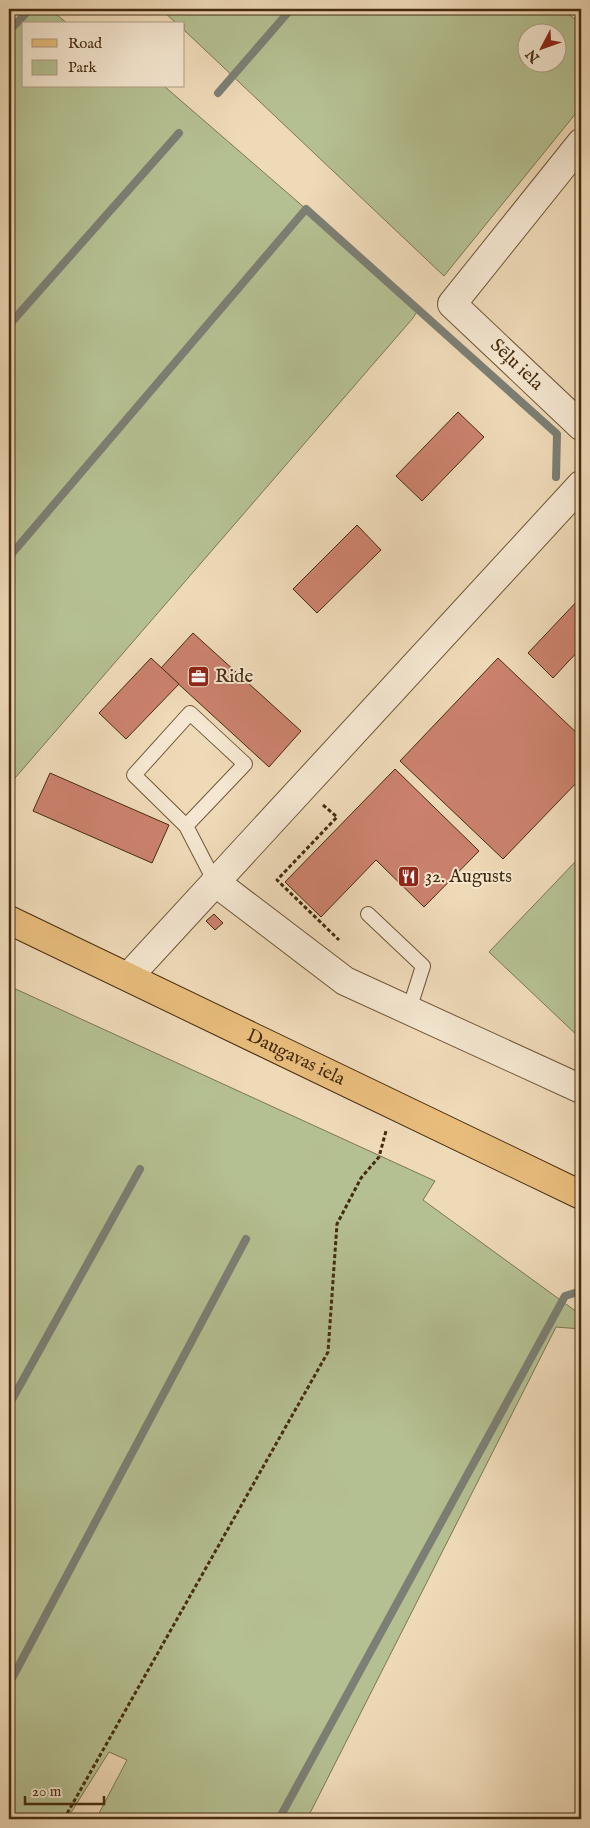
<svg xmlns="http://www.w3.org/2000/svg" width="590" height="1828" font-family="'IM FELL English',serif">
	<style>
		.green { fill: #b5c092; stroke: #7d7650; fill-rule: evenodd }
		.lines { fill: none; stroke-linecap: round; stroke-linejoin: round }
		.stream { stroke: #7c7f75; stroke-width: 8 }
		.building { fill: #cc826e; stroke: #452b0e }
		.lane-casing { stroke: #705738; stroke-width: 16 }
		.street-casing { stroke: #705738; stroke-width: 30 }
		.primary-casing { stroke: #452b0e; stroke-width: 30 }
		.path { stroke: #452b0e; stroke-width: 3; stroke-dasharray: 4 2.5; stroke-linecap: butt }
		.lane { stroke: #f5e7d1; stroke-width: 14 }
		.street { stroke: #f5e7d1; stroke-width: 28 }
		.primary { stroke: #e8bd7c; stroke-width: 28 }
		.labels { text-anchor: middle; dominant-baseline: central; stroke-width: 4; stroke-linejoin: round; paint-order: stroke }
		.street-label { font-size: 19px; fill: #452b0e; stroke: #f5e7d1 }
		.poi-label { font-size: 19px; fill: #452b0e; stroke: #f5e7d1; text-anchor: start }
	</style>
	<rect width="100%" height="100%" fill="#efdab8"/>
	<filter id="stains"><feTurbulence type="fractalNoise" baseFrequency=".004" numOctaves="4"/><feColorMatrix values="0 0 0 0 .2 0 0 0 0 .09 0 0 0 0 .02 0 0 0 .5 -.17"/></filter>
	<radialGradient id="worn" r=".72"><stop offset=".6" stop-color="#630" stop-opacity="0"/><stop offset="1" stop-color="#630" stop-opacity=".3"/></radialGradient>
	<g class="green">
		<polygon points="30,9 50,9 68,24 24,24 24,86 164,86 306,209 418,310 413,318 9,785 9,31"/>
		<path d="M 161,9 L 562,9 L 581,24 L 581,107 L 444,276 L 184,30 L 184,24 L 177,24 ZM 558,32 L 558,62 L 528,62 L 528,32 Z"/>
		<polygon points="577,860 581,864 581,1039 489,952"/>
		<polygon points="9,986 435,1181 423,1200 581,1315 581,1329 556,1327 307,1819 96,1819 127,1760 109,1752 67,1819 9,1819"/>
	</g>
	<g class="lines">
		<g class="stream">
			<polyline points="9,31 30,9"/>
			<polyline points="218,93 291,9"/>
			<polyline points="9,325 179,133"/>
			<polyline points="9,557 306,209 557,434 556,477"/>
			<polyline points="9,1405 140,1169"/>
			<polyline points="9,1684 246,1239"/>
			<polyline points="279,1819 565,1296 581,1291"/>
		</g>
	</g>
	<g class="building">
		<polygon points="458,412 484,437 422,501 396,476"/>
		<polygon points="357,525 381,550 317,613 293,589"/>
		<polygon points="581,597 581,648 553,678 528,653"/>
		<polygon points="193,633 301,731 269,767 161,668"/>
		<polygon points="151,658 179,684 126,739 99,713"/>
		<polygon points="498,658 581,737 581,778 503,859 400,761"/>
		<polygon points="395,769 479,851 424,907 376,860 321,917 285,882"/>
		<polygon points="50,773 169,825 152,863 33,811"/>
		<polygon points="214,914 223,923 215,930 206,921"/>
	</g>
	<g class="lines">
		<defs>
			<g id="lane">
				<polyline points="186,826 245,764 190,713 134,775 186,826 215,882"/>
				<polyline points="368,914 423,966 409,1010"/>
			</g>
			<g id="street">
				<path id="s1" d="M 581,143 L 452,304 L 581,426"/>
				<polyline points="215,882 345,981 581,1089"/>
				<polyline points="129,976 581,485"/>
			</g>
			<g id="primary">
				<path id="s2" d="M 9,920 L 581,1195"/>
			</g>
		</defs>
		<use href="#lane" class="lane-casing"/>
		<use href="#street" class="street-casing"/>
		<use href="#primary" class="primary-casing"/>
		<g class="path">
			<polyline points="323,805 337,817 277,880 339,940"/>
			<polyline points="64,1819 328,1352 337,1224 361,1178 379,1157 386,1131"/>
		</g>
		<use href="#lane" class="lane"/>
		<use href="#street" class="street"/>
		<use href="#primary" class="primary"/>
	</g>
	<defs>
		<symbol id="office-square" viewBox="-11 -11 22 22"><rect x="-9" y="-9" width="18" height="18" rx="4" fill="#8f2418" stroke="#f5e7d1"/><path d="M-6-3h4V-5.5h4V-3h4V5H-6ZM-1-4.5V-3h2v-1.5ZM-6 0V1H6V0Z" fill="#fff"/></symbol>
		<symbol id="restaurant-square" viewBox="-11 -11 22 22"><rect x="-9" y="-9" width="18" height="18" rx="4" fill="#8f2418" stroke="#f5e7d1"/><path d="M-5-6h1v4h1v-4h1v4h1v-4h1v5L-1.5 .5V6h-2V.5L-5-1ZM5-6V6H3V1.5H1.5Q1.5-4 5-6Z" fill="#fff"/></symbol>
	</defs>
	<g fill-rule="evenodd">
		<use href="#office-square" x="186" y="664" width="25" height="25"/>
		<use href="#restaurant-square" x="396" y="864" width="25" height="25"/>
	</g>
	<g class="labels">
		<g class="street-label">
			<text stroke="none"><textPath href="#s1" startOffset="295">Sēļu iela</textPath></text>
			<text stroke="none"><textPath href="#s2" startOffset="318">Daugavas iela</textPath></text>
		</g>
		<g class="poi-label">
			<text x="215" y="677">Ride</text>
			<text x="425" y="877">32. Augusts</text>
		</g>
	</g>
	<rect width="590" height="1828" fill="none" stroke="#efdab8" stroke-width="30"/>
	<rect x="10" y="10" width="570" height="1808" fill="none" stroke="#452b0e" stroke-width="2.5"/>
	<rect x="15" y="15" width="560" height="1798" fill="none" stroke="#452b0e"/>
	<rect x="22" y="22" width="162" height="65" fill="#f5e7d1" stroke="#af9c83"/>
	<rect x="32" y="39" width="25" height="8" fill="#e8bd7c" stroke="#af9c83"/>
	<text x="68" y="48" font-size="15" fill="#452b0e">Road</text>
	<rect x="32" y="60" width="25" height="15" fill="#b5c092" stroke="#af9c83"/>
	<text x="68" y="72" font-size="15" fill="#452b0e">Park</text>
	<g transform="translate(542 48) rotate(229)"><circle r="24" fill="#f5e7d1" stroke="#af9c83"/>
	<path d="M0-4L9 19L0 12L-9 19Z" fill="#8f2418"/>
	<text y="-8" font-size="14" font-weight="bold" text-anchor="middle" fill="#452b0e">N</text>
	</g>
	<path d="M25 1796v8h79v-8" fill="none" stroke="#452b0e" stroke-width="2.5"/>
	<text x="32" y="1796" font-size="15" fill="#452b0e" stroke="#f5e7d1" stroke-width="4" paint-order="stroke">20 m</text>
	<rect width="100%" height="100%" filter="url(#stains)"/>
	<rect width="100%" height="100%" fill="url(#worn)"/>
</svg>
